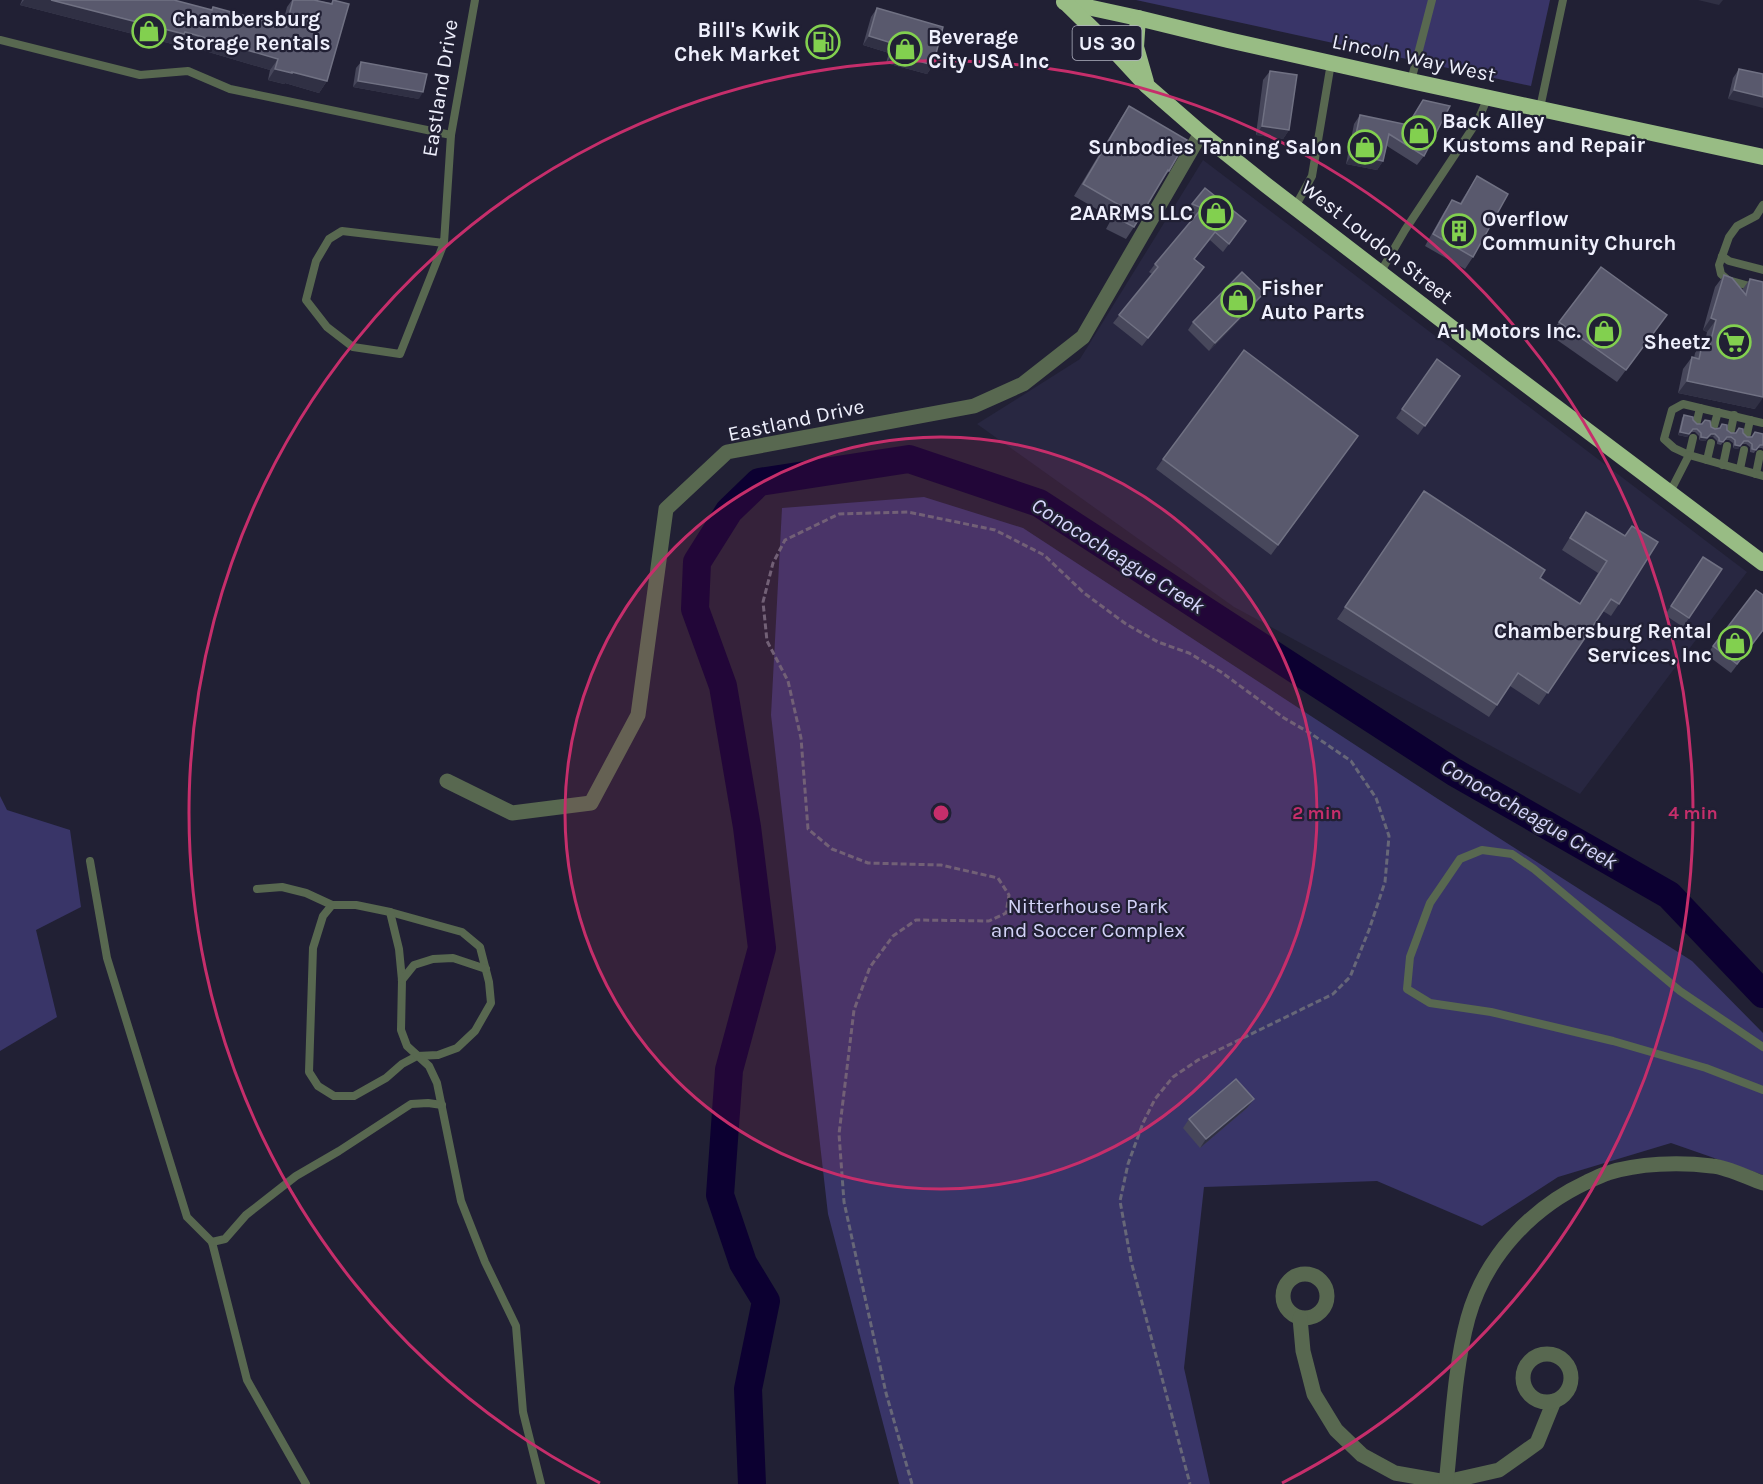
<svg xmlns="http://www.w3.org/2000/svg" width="1763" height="1484" font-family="Karla,sans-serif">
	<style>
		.built { fill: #282741 }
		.green { fill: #393568 }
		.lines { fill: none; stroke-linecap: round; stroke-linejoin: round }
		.river { stroke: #0c0031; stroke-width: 28 }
		.path { stroke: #676778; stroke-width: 3; stroke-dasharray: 6 3; stroke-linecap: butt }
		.service { stroke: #586850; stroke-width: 8 }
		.minor { stroke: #586850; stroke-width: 15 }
		.trunk { stroke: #98bc84; stroke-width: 16 }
		.wall { fill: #47475b }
		.shaded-wall { fill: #303044 }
		.building { fill: #59596d; stroke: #707183; stroke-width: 1.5 }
		.ring { fill: none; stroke: #c62e6b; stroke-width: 3 }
		.labels { text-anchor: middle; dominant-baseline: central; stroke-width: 4.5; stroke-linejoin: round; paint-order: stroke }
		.shield { fill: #212034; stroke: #b1b2c1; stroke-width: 1.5 }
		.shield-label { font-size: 20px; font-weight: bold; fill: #eff0fd }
		.poi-label { font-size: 21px; font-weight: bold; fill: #eff0fd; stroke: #212034; text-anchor: end }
		.street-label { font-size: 21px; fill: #eff0fd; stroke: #212034 }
		.park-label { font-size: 21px; fill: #d3d3f8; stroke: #212034 }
		.water-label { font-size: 22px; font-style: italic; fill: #d7d7fc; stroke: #212034 }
		.centre { fill: #c62e6b; stroke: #212034; stroke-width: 3 }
		.ring-label { font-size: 18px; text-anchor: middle; font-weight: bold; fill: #c62e6b; stroke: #212034; stroke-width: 4.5; stroke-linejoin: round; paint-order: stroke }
	</style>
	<rect width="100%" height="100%" fill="#212034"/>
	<polygon class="built" points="1203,160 1747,572 1580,794 1234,607 977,424 1080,359"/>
	<g class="green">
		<polygon points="1136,0 1550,0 1531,86"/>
		<polygon points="924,497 1023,528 1438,799 1692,961 1763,1033 1763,1175 1671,1143 1558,1177 1482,1226 1377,1181 1204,1187 1184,1368 1210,1484 899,1484 828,1214 771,715 782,508"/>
		<polygon points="0,796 7,810 70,830 81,907 36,930 57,1017 0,1051"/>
	</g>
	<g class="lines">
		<polyline class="river" points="752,1484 748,1389 766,1301 743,1263 720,1195 729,1070 762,948 747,827 723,686 695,609 697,562 729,511 759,482 909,459 1039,503 1454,772 1669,895 1763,994"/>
		<polyline class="path" points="912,1484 886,1393 844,1202 839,1134 854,1010 870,967 893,936 916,920 989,921 1006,913 1009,895 998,878 941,865 868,863 832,849 808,829 801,738 788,681 767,641 763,602 773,563 785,540 839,514 908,512 995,530 1044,555 1084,593 1126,624 1158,642 1189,653 1221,672 1284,718 1310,733 1351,761 1376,798 1389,836 1385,882 1369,930 1350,977 1333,994 1198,1060 1173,1077 1155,1099 1143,1123 1128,1164 1120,1201 1131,1261 1190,1484"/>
		<g class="service">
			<polyline points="0,40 140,75 188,71 230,89 451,135"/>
			<polyline points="1411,81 1432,0"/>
			<polyline points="1540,108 1563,0"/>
			<polyline points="1763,205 1756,216 1737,226 1729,237 1719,265 1721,274 1728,280 1763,290"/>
			<polyline points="1295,207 1312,176 1331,63"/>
			<polyline points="444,243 342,231 329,239 316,261 306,300 327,327 353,347 400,354 444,243 451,135 475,0"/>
			<polyline points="1722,256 1729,261 1763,270"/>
			<polyline points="1380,273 1405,230 1478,120 1488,97"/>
			<polyline points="1697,421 1700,408"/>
			<polyline points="1714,426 1718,412"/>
			<polyline points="1731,430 1734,415"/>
			<polyline points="1747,434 1750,420"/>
			<polyline points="1693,438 1689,455 1674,448 1664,439 1672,410 1683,404 1763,423"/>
			<polyline points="1707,460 1711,443"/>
			<polyline points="1723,465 1727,446"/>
			<polyline points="1740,469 1744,450"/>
			<polyline points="1756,474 1760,454"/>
			<polyline points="1670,492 1689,455 1763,476"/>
			<polyline points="90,861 107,958 187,1217 212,1242 247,1380 306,1484"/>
			<polyline points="257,889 282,887 306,893 332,905"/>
			<polygon points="332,905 356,905 390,912 462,932 480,947 489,982 491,1003 475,1031 457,1048 438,1055 417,1056 402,1064 386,1078 354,1096 334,1096 318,1086 309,1072 313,948 323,916"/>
			<polyline points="390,912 399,949 402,980 401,1030 407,1046 429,1066 437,1083 461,1201 485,1262 516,1326 523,1412 541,1484"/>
			<polyline points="402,980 414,965 433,959 453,958 486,969"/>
			<polyline points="1763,1047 1680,991 1534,869 1512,854 1482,850 1460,859 1430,903 1410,957 1407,989 1430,1003 1491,1012 1613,1041 1706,1068 1763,1090"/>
			<polyline points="212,1242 225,1239 246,1215 296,1176 339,1151 411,1104 428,1103 442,1105"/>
		</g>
		<g class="minor">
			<polyline points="447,781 512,813 591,803 638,715 666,509 727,452 974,406 1023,384 1083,337 1201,133"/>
			<circle cx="1305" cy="1296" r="22"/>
			<polyline points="1300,1318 1303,1351 1314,1394 1336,1430 1362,1455 1395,1473 1446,1482 1499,1470 1537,1443 1554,1401"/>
			<circle cx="1547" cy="1378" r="24"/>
			<path d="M 1446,1484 C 1452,1431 1454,1369 1468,1318 C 1485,1257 1531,1208 1587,1182 C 1594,1179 1601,1175 1608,1173 C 1638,1163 1680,1162 1712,1166 C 1727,1167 1748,1178 1763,1183"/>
		</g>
		<g class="trunk">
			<polyline points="1064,2 1138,18 1228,40 1411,81 1763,157"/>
			<polyline points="1065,2 1111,47 1147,86 1201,133 1266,185 1504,368 1763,563"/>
			<polyline points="1138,18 1136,47 1146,82"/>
		</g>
	</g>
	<g class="wall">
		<polygon points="22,0 174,0 211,10 213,7 282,26 287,7 292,0 314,0 331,3 333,0 327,81 319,93 285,83 284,84 268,80 270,70 178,43 176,45 20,5"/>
		<polygon points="877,8 933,65 927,74 886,63 889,53 863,45 871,17"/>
		<polygon points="361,62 419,99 353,87 356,68"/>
		<polygon points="1739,69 1763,74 1728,99 1733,78"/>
		<polygon points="1270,71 1289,130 1283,139 1256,135 1263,80"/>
		<polygon points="1423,100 1424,156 1417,165 1387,146 1383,161 1377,170 1346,164 1354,124 1360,115 1407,125"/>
		<polygon points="1129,106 1169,171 1160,182 1134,227 1126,239 1106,229 1112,218 1074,196 1121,118"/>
		<polygon points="1477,176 1473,257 1465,269 1425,246 1444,212 1452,200 1460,203"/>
		<polygon points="1192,204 1246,221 1223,252 1210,240 1194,259 1204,267 1142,346 1113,323 1152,274 1149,272 1155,264 1195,216 1187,212"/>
		<polygon points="1724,275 1742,290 1750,279 1755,409 1678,393 1683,369 1692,357 1694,358 1695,353 1703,341 1705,342 1707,332 1703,330 1715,287"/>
		<polygon points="1258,301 1209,351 1188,330 1193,322"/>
		<polygon points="1667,315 1617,382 1550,335 1559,322"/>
		<polygon points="1437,359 1460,376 1418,435 1396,418"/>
		<polygon points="1684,415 1693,420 1697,424 1711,427 1715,429 1727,430 1731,433 1743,433 1747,437 1763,434 1763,449 1762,448 1757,448 1754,453 1750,452 1750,447 1746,444 1741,444 1738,449 1733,448 1733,443 1729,440 1724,440 1721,445 1717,444 1717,441 1713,437 1709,437 1705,441 1699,440 1699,436 1695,432 1691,432 1687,437 1678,435 1682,418"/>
		<polygon points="1358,436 1271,555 1156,469 1163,459"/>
		<polygon points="1424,491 1540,578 1580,604 1598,573 1562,550 1578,524 1586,512 1625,536 1632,526 1619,604 1611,616 1603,611 1539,705 1510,686 1489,717 1337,619"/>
		<polygon points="1703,557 1722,569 1683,627 1665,615"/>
		<polygon points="1763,631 1731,673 1707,655 1713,646"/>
		<polygon points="1254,1099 1247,1108 1200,1148 1183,1128 1189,1119"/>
	</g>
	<g class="shaded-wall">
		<polygon points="24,0 51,0 185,32 278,59 270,70 178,43 176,45 20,5"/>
		<polygon points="1698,0 1723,0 1719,5"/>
		<polygon points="869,36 895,44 889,53 863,45"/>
		<polygon points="893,54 933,65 927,74 886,63"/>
		<polygon points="275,69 292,72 327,81 319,93 285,83 284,84 268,80"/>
		<polygon points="358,81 423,92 419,99 353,87"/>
		<polygon points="1734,90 1763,97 1763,108 1728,99"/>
		<polygon points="1262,126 1289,130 1283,139 1256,135"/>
		<polygon points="1352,154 1383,161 1377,170 1346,164"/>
		<polygon points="1264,293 1258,301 1209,351 1215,343"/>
		<polygon points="1711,318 1716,320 1707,332 1703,330"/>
		<polygon points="1687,381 1763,397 1763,398 1755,409 1678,393"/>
		<polygon points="1680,432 1689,434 1687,437 1678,435"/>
		<polygon points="1711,434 1715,434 1713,437 1709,437 1705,441 1699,440 1701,437"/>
		<polygon points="1735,445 1740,446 1738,449 1733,448"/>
		<polygon points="1254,1099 1247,1108 1200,1148 1206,1139"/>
	</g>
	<g class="building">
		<polygon points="51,0 174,0 212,10 213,7 286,27 293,0 314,0 332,4 333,0 349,4 327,81 292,72 292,73 275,69 278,59 185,32 184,34"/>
		<polygon points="877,8 943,27 933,65 893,54 895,44 869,36"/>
		<polygon points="361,62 427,74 423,92 358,81"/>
		<polygon points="1739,69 1763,74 1763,97 1734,90"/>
		<polygon points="1270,71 1297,75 1289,130 1262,126"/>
		<polygon points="1423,100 1450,106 1424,156 1389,134 1383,161 1352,154 1360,115 1408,125"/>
		<polygon points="1129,106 1187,140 1169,171 1168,170 1134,227 1115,217 1121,206 1083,184"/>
		<polygon points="1477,176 1508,194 1473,257 1433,234 1452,200 1461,204"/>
		<polygon points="1205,188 1246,221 1229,244 1215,232 1194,259 1204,267 1148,338 1119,315 1158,267 1155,264 1202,208 1192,204"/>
		<polygon points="1601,267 1667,315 1626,370 1559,322"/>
		<polygon points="1242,272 1264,293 1215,343 1193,322"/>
		<polygon points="1724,275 1732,278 1746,295 1750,279 1763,282 1763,397 1687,381 1692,357 1699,359 1703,341 1710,344 1716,320 1711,318"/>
		<polygon points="1244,350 1358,436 1278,545 1163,459"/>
		<polygon points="1437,359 1460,376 1425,426 1402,409"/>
		<polygon points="1684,415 1693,417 1693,420 1697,424 1702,424 1705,420 1710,421 1711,427 1715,429 1720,428 1722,424 1727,425 1727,430 1731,433 1736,433 1739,428 1743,429 1743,433 1747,437 1752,437 1755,432 1763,434 1763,445 1760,445 1756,450 1752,449 1752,444 1748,441 1744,441 1740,446 1735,445 1735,440 1731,437 1727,437 1723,442 1719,441 1719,438 1715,434 1711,434 1707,438 1701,437 1701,433 1697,429 1693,429 1689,434 1680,432"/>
		<polygon points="1424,491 1545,570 1540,578 1580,604 1607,561 1570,538 1586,512 1625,536 1632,526 1658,542 1619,604 1611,599 1548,693 1518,673 1497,705 1345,607"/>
		<polygon points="1703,557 1722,569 1689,618 1671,606"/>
		<polygon points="1756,590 1763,595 1763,630 1737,664 1713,646"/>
		<polygon points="1236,1079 1254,1099 1206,1139 1189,1119"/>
	</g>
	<circle cx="941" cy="813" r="376" fill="#c62e6b" fill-opacity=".12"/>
	<g class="ring">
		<circle cx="941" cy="813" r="376"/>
		<path d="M600 1483A752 752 0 1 1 1282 1483"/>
	</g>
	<defs>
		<symbol id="shop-ring" viewBox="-11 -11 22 22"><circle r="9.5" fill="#212034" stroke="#82d04f" stroke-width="1.5"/><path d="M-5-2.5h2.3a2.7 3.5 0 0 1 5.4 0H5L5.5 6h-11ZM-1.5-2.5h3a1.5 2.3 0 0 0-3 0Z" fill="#82d04f"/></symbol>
		<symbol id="fuel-ring" viewBox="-11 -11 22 22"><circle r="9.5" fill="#212034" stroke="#82d04f" stroke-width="1.5"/><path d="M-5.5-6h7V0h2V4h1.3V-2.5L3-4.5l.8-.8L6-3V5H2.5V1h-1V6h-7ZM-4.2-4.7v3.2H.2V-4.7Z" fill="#82d04f"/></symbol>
		<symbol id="building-ring" viewBox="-11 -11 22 22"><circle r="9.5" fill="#212034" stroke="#82d04f" stroke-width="1.5"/><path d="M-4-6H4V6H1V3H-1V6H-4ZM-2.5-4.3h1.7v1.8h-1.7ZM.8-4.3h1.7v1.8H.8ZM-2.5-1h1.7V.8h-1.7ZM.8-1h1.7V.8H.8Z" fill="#82d04f"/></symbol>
		<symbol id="supermarket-ring" viewBox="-11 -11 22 22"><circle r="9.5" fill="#212034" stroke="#82d04f" stroke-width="1.5"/><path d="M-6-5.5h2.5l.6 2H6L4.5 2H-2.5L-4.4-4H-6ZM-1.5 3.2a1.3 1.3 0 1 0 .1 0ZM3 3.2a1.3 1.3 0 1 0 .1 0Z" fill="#82d04f"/></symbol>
	</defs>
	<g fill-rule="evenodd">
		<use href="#shop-ring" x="130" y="12" width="38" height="38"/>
		<use href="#fuel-ring" x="804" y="23" width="38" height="38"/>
		<use href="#shop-ring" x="886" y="30" width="38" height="38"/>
		<use href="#shop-ring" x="1400" y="114" width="38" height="38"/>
		<use href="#shop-ring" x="1346" y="128" width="38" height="38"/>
		<use href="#shop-ring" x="1197" y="194" width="38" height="38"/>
		<use href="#building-ring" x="1440" y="212" width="38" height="38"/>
		<use href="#shop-ring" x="1219" y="281" width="38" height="38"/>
		<use href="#shop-ring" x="1585" y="312" width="38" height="38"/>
		<use href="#supermarket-ring" x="1715" y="323" width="38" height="38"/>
		<use href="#shop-ring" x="1716" y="624" width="38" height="38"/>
	</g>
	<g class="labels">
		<rect class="shield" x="1072.5" y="26" width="69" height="34" rx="4.5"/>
		<g class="shield-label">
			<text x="1107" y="43">US 30</text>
		</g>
		<g class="poi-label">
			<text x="172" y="19" text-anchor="start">Chambersburg<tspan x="172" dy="24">Storage Rentals</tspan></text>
			<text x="800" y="30">Bill's Kwik<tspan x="800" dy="24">Chek Market</tspan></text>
			<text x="928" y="37" text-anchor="start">Beverage<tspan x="928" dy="24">City USA Inc</tspan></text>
			<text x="1442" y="121" text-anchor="start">Back Alley<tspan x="1442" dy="24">Kustoms and Repair</tspan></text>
			<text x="1342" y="147">Sunbodies Tanning Salon</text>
			<text x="1193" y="213">2AARMS LLC</text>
			<text x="1482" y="219" text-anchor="start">Overflow<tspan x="1482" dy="24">Community Church</tspan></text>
			<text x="1261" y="288" text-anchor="start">Fisher<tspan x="1261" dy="24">Auto Parts</tspan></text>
			<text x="1581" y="331">A-1 Motors Inc.</text>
			<text x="1711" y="342">Sheetz</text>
			<text x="1712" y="631">Chambersburg Rental<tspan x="1712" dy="24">Services, Inc</tspan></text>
		</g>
		<g class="street-label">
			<text transform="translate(1414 58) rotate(12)">Lincoln Way West</text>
			<text transform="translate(440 88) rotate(-81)">Eastland Drive</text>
			<text transform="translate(1377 242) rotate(38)">West Loudon Street</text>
			<text transform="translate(796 420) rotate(-12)">Eastland Drive</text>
		</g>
		<g class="park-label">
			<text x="1088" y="906">Nitterhouse Park<tspan x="1088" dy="24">and Soccer Complex</tspan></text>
		</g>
		<g class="water-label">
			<text transform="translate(1118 556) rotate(32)">Conococheague Creek</text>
			<text transform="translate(1529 814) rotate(30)">Conococheague Creek</text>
		</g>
	</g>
	<circle cx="941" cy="813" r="9" class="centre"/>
	<g class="ring-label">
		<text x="1317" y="819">2 min</text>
		<text x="1693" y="819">4 min</text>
	</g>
</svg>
